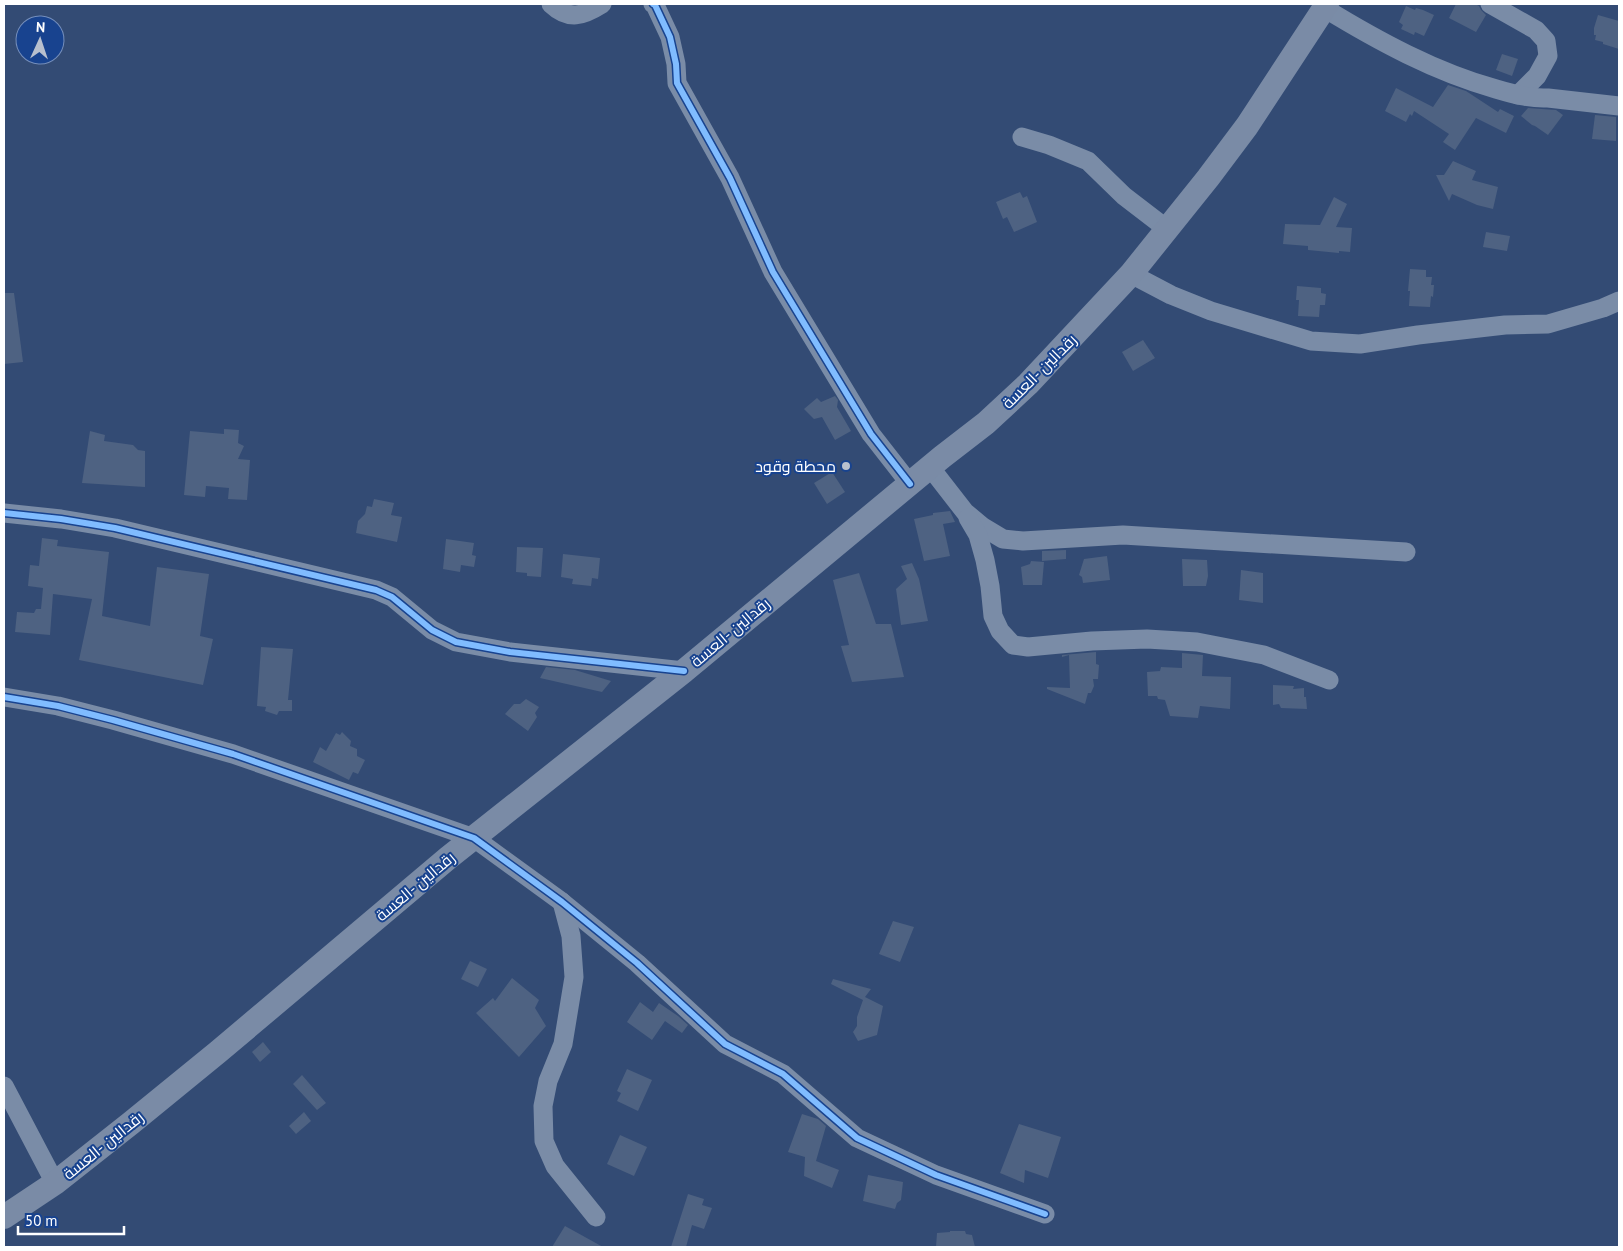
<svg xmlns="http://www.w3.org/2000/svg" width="1623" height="1251" font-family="'PT Sans',Cairo,sans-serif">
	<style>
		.building { fill: #4e6282 }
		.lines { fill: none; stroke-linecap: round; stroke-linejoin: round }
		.minor { stroke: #7a8ca7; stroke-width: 19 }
		.major { stroke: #7a8ba6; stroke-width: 24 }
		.cycleway-casing { stroke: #18438f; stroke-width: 9 }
		.cycleway { stroke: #80bcff; stroke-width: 6 }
		.poi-dot { fill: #b8c0ce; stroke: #18438f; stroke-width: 2 }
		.labels { text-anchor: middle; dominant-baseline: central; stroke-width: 4; stroke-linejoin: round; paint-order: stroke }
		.street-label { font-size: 16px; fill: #fff; stroke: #18438f }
		.poi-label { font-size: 16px; fill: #fff; stroke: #18438f; text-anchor: end }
	</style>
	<rect width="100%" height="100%" fill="#334b74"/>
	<g class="building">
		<polygon points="1456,4 1475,4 1479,6 1481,10 1486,15 1476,32 1449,18"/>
		<polygon points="1406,6 1415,10 1416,8 1423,10 1434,15 1424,36 1415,32 1414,35 1401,29 1403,25 1399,22"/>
		<polygon points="1598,15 1619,21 1619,49 1603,44 1603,42 1595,40 1596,35 1594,35 1594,28"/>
		<polygon points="1502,54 1518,59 1512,76 1496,70"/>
		<polygon points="1448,85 1466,91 1498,112 1500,109 1514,116 1506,133 1476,118 1455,150 1443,142 1449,134 1414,111 1412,116 1410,114 1406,122 1385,111 1396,88 1433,107"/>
		<polygon points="1528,108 1556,110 1563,115 1548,135 1535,126 1532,125 1521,116"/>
		<polygon points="1595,115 1616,117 1616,141 1592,139"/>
		<polygon points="1453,161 1476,171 1472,180 1498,187 1493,209 1477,205 1452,194 1449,201 1436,175 1444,175"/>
		<polygon points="1020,192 1023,198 1027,196 1037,222 1014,232 1007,217 1003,219 996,202"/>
		<polygon points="1334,197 1347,204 1336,227 1352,228 1350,252 1339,251 1339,253 1308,250 1308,246 1283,244 1285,224 1320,225"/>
		<polygon points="1486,232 1510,236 1507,251 1483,247"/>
		<polygon points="1410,269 1426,270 1426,277 1432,277 1431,285 1434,285 1433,297 1431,296 1430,307 1409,306 1410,291 1408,291"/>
		<polygon points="1297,286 1321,288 1321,293 1326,294 1325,305 1320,305 1319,317 1298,316 1299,300 1296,300"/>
		<polygon points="5,293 14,293 23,362 4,364"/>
		<polygon points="1143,340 1155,358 1133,371 1122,352"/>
		<polygon points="835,396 838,400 837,407 851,431 835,440 822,417 814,419 804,409 817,398 821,402"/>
		<polygon points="224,429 239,430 238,443 244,446 238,459 250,460 247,500 228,499 229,488 206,486 205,497 184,495 190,431 224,434"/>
		<polygon points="90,431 105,435 104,441 133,445 138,450 145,451 145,487 82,483"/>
		<polygon points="832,472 845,492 827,504 814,483"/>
		<polygon points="374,499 394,503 391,515 402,517 397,542 356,533 358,521 365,514 367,506 372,507"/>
		<polygon points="950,511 955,522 943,524 950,556 924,561 914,519 933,515 933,513"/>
		<polygon points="42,538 58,540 57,546 109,552 102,616 150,626 157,567 209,574 200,636 213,639 203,685 79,660 92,599 53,594 50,635 15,632 17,612 34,613 36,609 41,609 43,588 28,586 30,565 39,566"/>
		<polygon points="446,539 474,543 472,555 476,556 474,567 461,565 460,572 443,569"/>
		<polygon points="517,547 543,548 541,577 527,576 527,573 516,572"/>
		<polygon points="1066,550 1066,559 1042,561 1042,551"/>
		<polygon points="563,554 600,558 598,579 592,578 591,586 572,584 573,579 561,577"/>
		<polygon points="1107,556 1110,580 1083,583 1082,577 1079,575 1084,559"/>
		<polygon points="1182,559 1207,560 1208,576 1206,586 1183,586"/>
		<polygon points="1031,561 1044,562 1042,585 1023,585 1021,567 1030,564"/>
		<polygon points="912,563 919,579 928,621 901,625 896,589 907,579 901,566"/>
		<polygon points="1241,570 1263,573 1263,603 1239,600"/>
		<polygon points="859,573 876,624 891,624 904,677 852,682 841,646 849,645 833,580"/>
		<polygon points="261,647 293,649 288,700 292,700 292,711 279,711 277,715 265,711 266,707 257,706"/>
		<polygon points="1096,652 1096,664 1099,665 1098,679 1093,679 1094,686 1091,693 1088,693 1085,704 1047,689 1047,687 1070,688 1069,655 1062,657 1062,655"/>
		<polygon points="1182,653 1203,655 1202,676 1231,677 1230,709 1200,706 1198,718 1170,716 1165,700 1158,699 1157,696 1148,696 1147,672 1160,671 1161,667 1182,668"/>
		<polygon points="546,667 575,670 611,681 602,692 540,678"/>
		<polygon points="1273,685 1294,686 1293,689 1304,688 1304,697 1306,697 1307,709 1281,708 1279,704 1273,705"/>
		<polygon points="526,699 539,707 535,713 537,717 528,731 505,714 514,704 520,704"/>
		<polygon points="342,732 351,741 350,746 357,749 357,756 365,760 358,774 353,772 349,780 313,762 320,747 326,751 336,733 340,735"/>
		<polygon points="893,921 914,927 900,962 879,954"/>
		<polygon points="470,961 487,969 478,987 461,979"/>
		<polygon points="512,978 539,1000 535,1008 546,1026 519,1057 476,1013 493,998 495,1001"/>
		<polygon points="833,979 871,989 865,997 883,1006 877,1035 858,1041 853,1032 857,1026 857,1017 863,1000 831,984"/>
		<polygon points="640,1002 653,1012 659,1003 678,1016 688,1025 682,1033 665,1021 652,1040 627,1022"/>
		<polygon points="263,1042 271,1052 260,1062 252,1052"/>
		<polygon points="627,1069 652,1080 638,1111 617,1101 621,1093 617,1091"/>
		<polygon points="302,1075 326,1103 317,1110 293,1084"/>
		<polygon points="304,1112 311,1121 296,1134 289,1126"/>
		<polygon points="802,1114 818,1119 826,1126 816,1161 839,1170 832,1188 804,1176 805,1157 788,1152"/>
		<polygon points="1019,1124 1061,1137 1048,1178 1025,1170 1024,1183 1000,1173"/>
		<polygon points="620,1135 647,1147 634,1176 607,1164"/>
		<polygon points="868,1175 903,1182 901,1200 897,1203 895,1209 863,1201"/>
		<polygon points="688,1194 704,1199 702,1205 712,1208 704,1229 692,1225 686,1247 671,1247"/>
		<polygon points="565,1226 603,1247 552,1247"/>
		<polygon points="950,1231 965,1231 966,1234 972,1235 975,1247 936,1247 937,1233 950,1232"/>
	</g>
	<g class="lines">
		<g class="minor">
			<path d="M 551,4 C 569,21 583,16 602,4"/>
			<polyline points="653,4 655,5 670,37 676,64 677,83 730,178 773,272 871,434 910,484"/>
			<polyline points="1490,4 1536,30 1546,41 1548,56 1537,76 1518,95"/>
			<path d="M 1324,8 C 1378,41 1435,72 1496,89 C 1513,94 1530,99 1548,98 L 1619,106"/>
			<polyline points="1022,137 1049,145 1088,161 1124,196 1167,229"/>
			<polyline points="1131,274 1171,295 1211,311 1311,341 1360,344 1418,335 1505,325 1548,324 1603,308 1619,301"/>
			<polyline points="930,467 965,512 983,527 1003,539 1023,541 1123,535 1406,552"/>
			<polyline points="4,513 61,519 115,528 376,590 392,597 432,630 456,642 510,652 684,671"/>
			<polyline points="968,518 978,535 985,560 990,586 993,616 1000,631 1013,645 1028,647 1092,641 1147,639 1197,642 1264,655 1329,680"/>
			<polyline points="4,697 58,706 113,720 233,754 474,838 562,902 637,963 725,1044 783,1074 857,1138 936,1175 1045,1214"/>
			<polyline points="562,902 571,936 574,977 563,1044 548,1081 543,1106 544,1141 555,1166 596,1217"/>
			<polyline points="4,1086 55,1183"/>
		</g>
		<polyline class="major" points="4,1217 55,1183 131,1123 218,1052 448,858 684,671 942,457 986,423 1028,384 1131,274 1208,178 1247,126 1327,4"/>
		<defs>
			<g id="cycleway">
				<polyline points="653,4 655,5 670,37 676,64 677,83 730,178 773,272 871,434 910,484"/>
				<polyline points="4,513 61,519 115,528 376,590 392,597 432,630 456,642 510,652 684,671"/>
				<polyline points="4,697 58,706 113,720 233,754 474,838 562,902 637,963 725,1044 783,1074 857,1138 936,1175 1045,1214"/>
			</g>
		</defs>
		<use href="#cycleway" class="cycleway-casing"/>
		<use href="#cycleway" class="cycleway"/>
	</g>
	<circle class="poi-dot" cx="846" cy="466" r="5"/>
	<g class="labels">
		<g class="street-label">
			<text transform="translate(1039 371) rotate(-45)">رقدالين -العسة</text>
			<text transform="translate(730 632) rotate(-40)">رقدالين -العسة</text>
			<text transform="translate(415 886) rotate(-40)">رقدالين -العسة</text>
			<text transform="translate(103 1145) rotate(-39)">رقدالين -العسة</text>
		</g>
		<g class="poi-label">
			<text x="836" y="466">محطة وقود</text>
		</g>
	</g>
	<rect width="1623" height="1251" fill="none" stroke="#ffffff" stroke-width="10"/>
	<g transform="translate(40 40) rotate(3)"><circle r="24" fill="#18438f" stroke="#748ebc"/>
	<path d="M0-4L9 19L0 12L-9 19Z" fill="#b8c0ce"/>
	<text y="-8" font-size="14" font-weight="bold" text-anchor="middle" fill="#ffffff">N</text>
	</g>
	<path d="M18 1226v8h106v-8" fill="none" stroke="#ffffff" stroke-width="2.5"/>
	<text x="25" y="1226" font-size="15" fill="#ffffff" stroke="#18438f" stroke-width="4" paint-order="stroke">50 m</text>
</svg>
